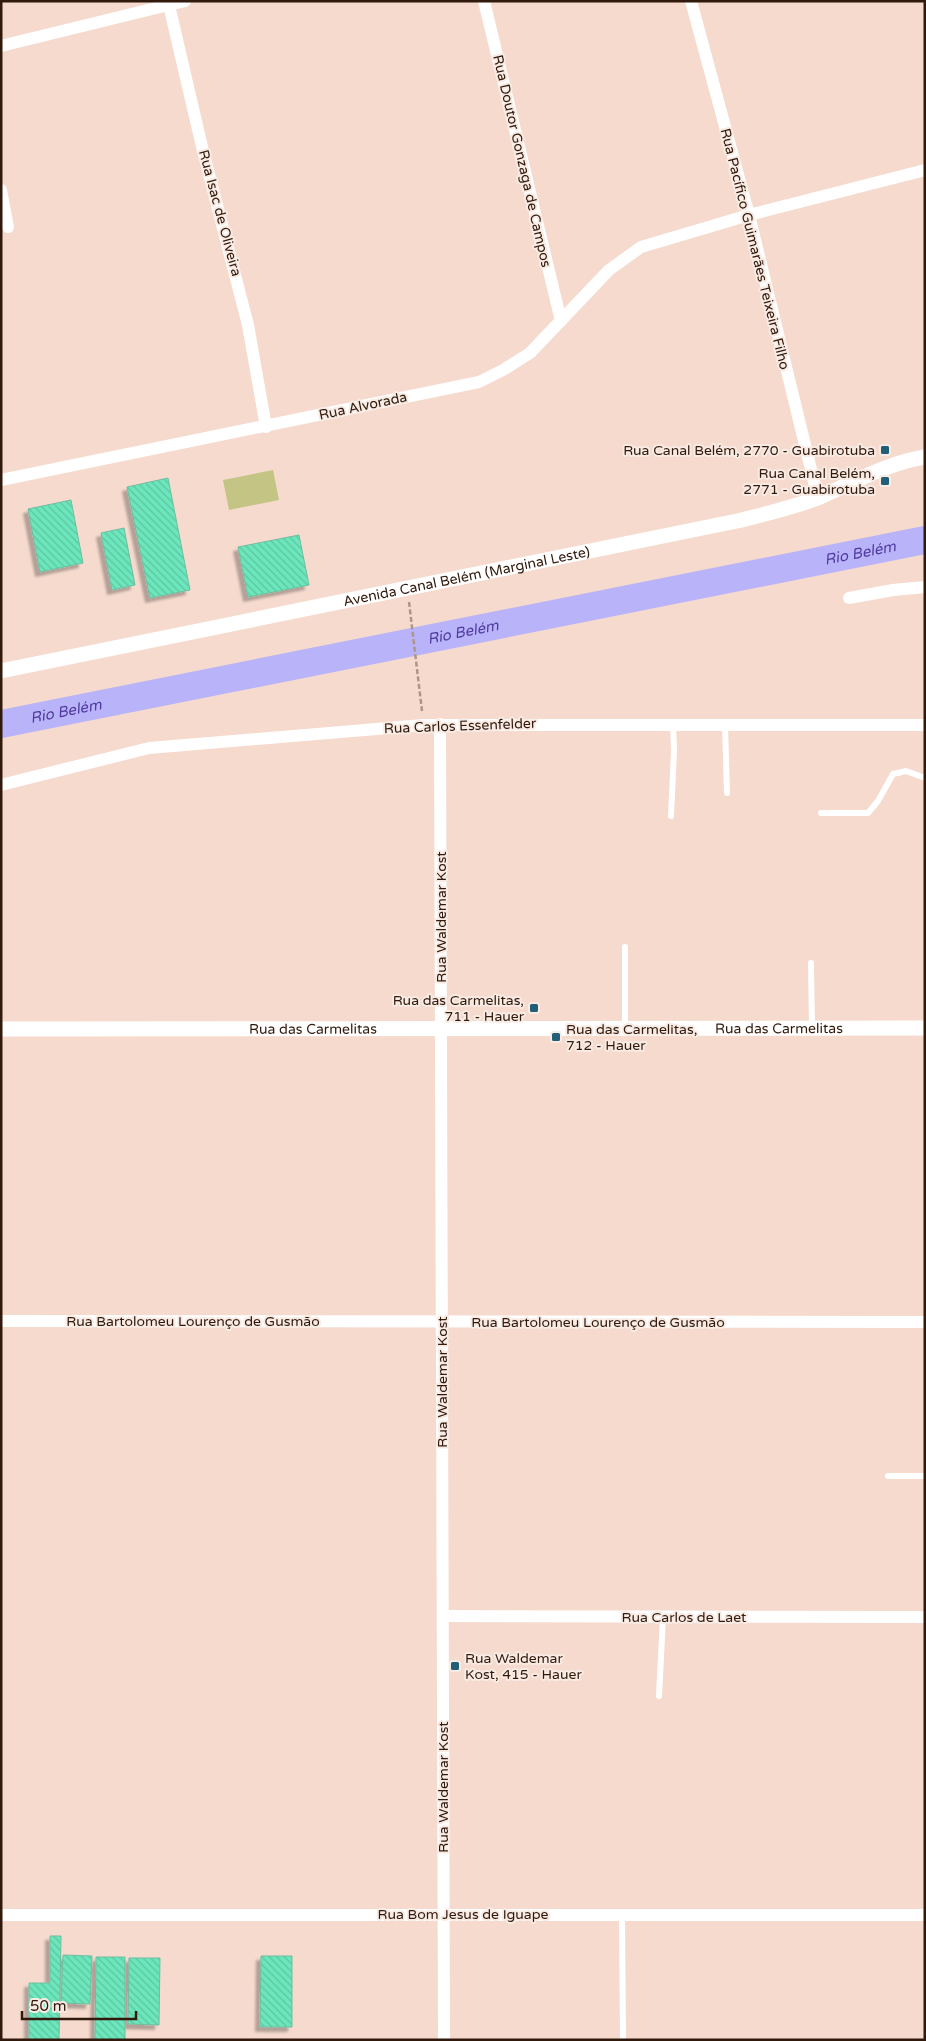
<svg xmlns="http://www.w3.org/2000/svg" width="926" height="2041" font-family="'Varela Round',sans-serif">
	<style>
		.pitch { fill: #c4c584 }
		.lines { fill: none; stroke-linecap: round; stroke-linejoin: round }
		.river { stroke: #b9b3fa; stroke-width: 28 }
		.building { fill: url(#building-back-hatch); stroke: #6fbda0; filter: url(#shadow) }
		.path { stroke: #af9588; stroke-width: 2.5; stroke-dasharray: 5 2.5; stroke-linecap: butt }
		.service { stroke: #fff; stroke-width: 6 }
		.minor { stroke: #fff; stroke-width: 12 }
		.tertiary { stroke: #fff; stroke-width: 15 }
		.poi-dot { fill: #235e77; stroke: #f8ebe4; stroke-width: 2 }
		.labels { text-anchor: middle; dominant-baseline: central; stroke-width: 4; stroke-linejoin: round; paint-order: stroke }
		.street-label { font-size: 14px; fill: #31190c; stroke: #f8ebe4 }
		.poi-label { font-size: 14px; fill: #31190c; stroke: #f8ebe4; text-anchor: end }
		.water-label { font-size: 15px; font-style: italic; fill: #513a9f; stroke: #f8ebe4 }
	</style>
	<defs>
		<pattern id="building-back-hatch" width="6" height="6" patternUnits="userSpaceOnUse" patternTransform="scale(1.25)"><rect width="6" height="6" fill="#6ce6bc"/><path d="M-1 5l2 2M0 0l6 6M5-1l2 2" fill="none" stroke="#5ec5a0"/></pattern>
		<filter id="shadow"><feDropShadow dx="-4.5" dy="4.5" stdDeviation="1" flood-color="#0004"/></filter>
	</defs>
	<rect width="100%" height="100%" fill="#f5dacd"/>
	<polygon class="pitch" points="273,470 279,500 229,510 223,480"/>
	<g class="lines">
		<path class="river" id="s1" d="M 1,724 L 925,540"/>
	</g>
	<g class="building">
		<polygon points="168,478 190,590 150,598 127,487"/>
		<polygon points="71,500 83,563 40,572 28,509"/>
		<polygon points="124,528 135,585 112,590 101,533"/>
		<polygon points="299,535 309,585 248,597 238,547"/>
		<polygon points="50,1936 61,1936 59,2040 29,2040 29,1983 50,1983"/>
		<polygon points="63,1955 92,1956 90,2004 61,2003"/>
		<polygon points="261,1956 292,1956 292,2027 260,2027"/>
		<polygon points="96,1957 125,1957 125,2040 95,2040"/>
		<polygon points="129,1958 160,1958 159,2025 128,2024"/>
	</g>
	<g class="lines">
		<polyline class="path" points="409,602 422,711"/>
		<g class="service">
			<polyline points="725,725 727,793"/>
			<polyline points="821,813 868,813 878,801 893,774 906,771 925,778"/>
			<polyline points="671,816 674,751 673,724"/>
			<polyline points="811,963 812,1028"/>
			<polyline points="625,1028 625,947"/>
			<polyline points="888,1476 925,1476"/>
			<polyline points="659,1696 663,1617"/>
			<polyline points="622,1914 623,2040"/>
		</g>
		<g class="minor">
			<polyline points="168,1 203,151 248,325 266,427"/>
			<polyline points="484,1 561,321"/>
			<polyline points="691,1 749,215 818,498"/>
			<polyline points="1,46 185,1"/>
			<polyline points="1,190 8,227"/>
			<polyline points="1,480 479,382 503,370 530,353 609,270 641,247 749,215 925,170"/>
			<polyline points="849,598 893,590 925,587"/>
			<polyline points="440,724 444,2040"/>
			<polyline points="1,785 149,748 424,725 925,725"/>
			<polyline points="1,1321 925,1322"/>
			<polyline points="443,1616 925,1617"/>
			<polyline points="1,1915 925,1915"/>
		</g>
		<g class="tertiary">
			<path id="s2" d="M 1,671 L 742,520 C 768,513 796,507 820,497 C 855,482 887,463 925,457"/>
			<path id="s3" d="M 1,1029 L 925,1028"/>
		</g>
	</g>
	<g class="poi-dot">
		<rect x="880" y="445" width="10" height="10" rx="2.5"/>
		<rect x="880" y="476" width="10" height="10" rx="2.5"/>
		<rect x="529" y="1003" width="10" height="10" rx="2.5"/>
		<rect x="551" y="1032" width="10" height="10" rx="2.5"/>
		<rect x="450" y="1661" width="10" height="10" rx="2.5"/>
	</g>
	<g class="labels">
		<g class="street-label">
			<text transform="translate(522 161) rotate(77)">Rua Doutor Gonzaga de Campos</text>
			<text transform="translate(220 213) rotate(75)">Rua Isac de Oliveira</text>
			<text transform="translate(755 249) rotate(76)">Rua Pacífico Guimarães Teixeira Filho</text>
			<text transform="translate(363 406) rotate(-12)">Rua Alvorada</text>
			<text stroke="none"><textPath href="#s2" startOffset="475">Avenida Canal Belém (Marginal Leste)</textPath></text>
			<text transform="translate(460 726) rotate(-2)">Rua Carlos Essenfelder</text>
			<text transform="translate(441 917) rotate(-90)">Rua Waldemar Kost</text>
			<text stroke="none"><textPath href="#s3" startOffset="778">Rua das Carmelitas</textPath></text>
			<text stroke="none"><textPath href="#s3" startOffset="312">Rua das Carmelitas</textPath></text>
			<text x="193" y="1321">Rua Bartolomeu Lourenço de Gusmão</text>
			<text x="598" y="1322">Rua Bartolomeu Lourenço de Gusmão</text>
			<text transform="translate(442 1382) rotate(-90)">Rua Waldemar Kost</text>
			<text x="684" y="1617">Rua Carlos de Laet</text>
			<text transform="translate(443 1787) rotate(-90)">Rua Waldemar Kost</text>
			<text x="463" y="1914">Rua Bom Jesus de Iguape</text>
		</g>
		<g class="poi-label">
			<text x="875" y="450">Rua Canal Belém, 2770 - Guabirotuba</text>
			<text x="875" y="473">Rua Canal Belém,<tspan x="875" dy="16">2771 - Guabirotuba</tspan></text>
			<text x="524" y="1000">Rua das Carmelitas,<tspan x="524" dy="16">711 - Hauer</tspan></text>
			<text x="566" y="1029" text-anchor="start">Rua das Carmelitas,<tspan x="566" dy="16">712 - Hauer</tspan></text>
			<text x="465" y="1658" text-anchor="start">Rua Waldemar<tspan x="465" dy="16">Kost, 415 - Hauer</tspan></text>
		</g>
		<g class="water-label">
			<text stroke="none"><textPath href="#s1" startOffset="876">Rio Belém</textPath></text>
			<text stroke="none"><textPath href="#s1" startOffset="471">Rio Belém</textPath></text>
			<text stroke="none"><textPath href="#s1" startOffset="66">Rio Belém</textPath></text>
		</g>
	</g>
	<rect width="926" height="2041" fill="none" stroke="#31190c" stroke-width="5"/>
	<path d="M22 2011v8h114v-8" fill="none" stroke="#31190c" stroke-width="2.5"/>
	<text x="30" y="2011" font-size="15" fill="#31190c" stroke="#f8ebe4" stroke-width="4" paint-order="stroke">50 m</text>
</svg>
